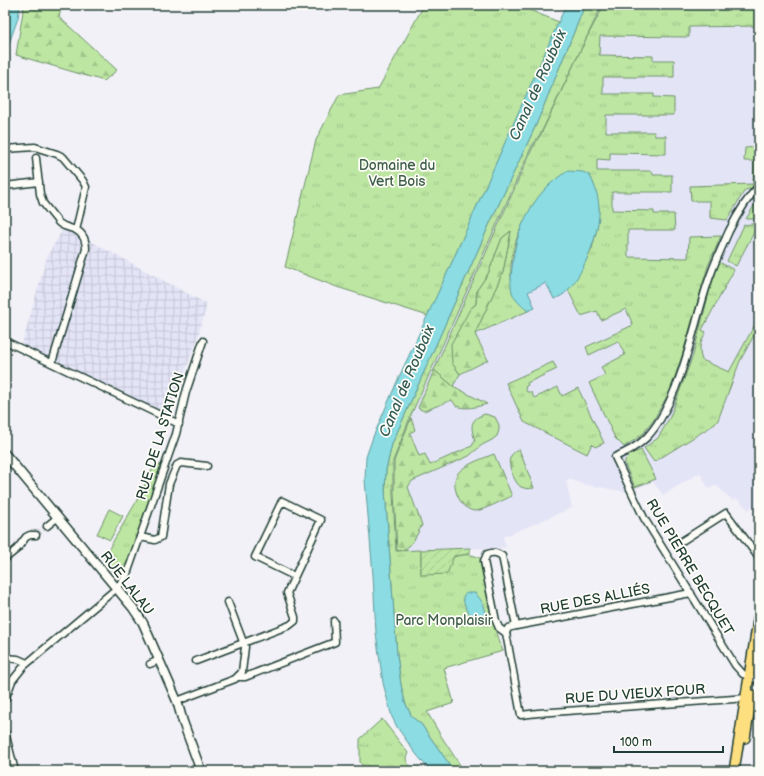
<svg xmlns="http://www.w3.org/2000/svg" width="764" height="776" font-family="'Balsamiq Sans',sans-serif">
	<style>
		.built { fill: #e4e4f7 }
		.industrial { fill: url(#industrial-grid) }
		.grass { fill: url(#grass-tufts); stroke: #6e926b }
		.forest { fill: url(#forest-firs); stroke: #6e926b }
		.garden { fill: url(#garden-furrows); stroke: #6e926b }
		.pitch { fill: #bde6a2; stroke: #6e926b }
		.water { fill: #8bdce3; stroke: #609c9d }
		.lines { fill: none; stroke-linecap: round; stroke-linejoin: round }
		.street-tunnel { stroke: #c8cdd0; stroke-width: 6; stroke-dasharray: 6 3; stroke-linecap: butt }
		.street-casing { stroke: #1f3d34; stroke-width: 9 }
		.secondary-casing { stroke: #1f3d34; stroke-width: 11 }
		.primary-casing { stroke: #1f3d34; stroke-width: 12 }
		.street { stroke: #fdfcf7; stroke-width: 6 }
		.secondary { stroke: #fdfcf7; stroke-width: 8 }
		.primary { stroke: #fedf80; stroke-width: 9 }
		.labels { text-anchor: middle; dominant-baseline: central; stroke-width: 3.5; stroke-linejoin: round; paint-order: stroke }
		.park-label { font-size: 14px; fill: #3f5f4a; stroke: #fdfcf7 }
		.street-label { font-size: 14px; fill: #1f3d34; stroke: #fdfcf7 }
		.water-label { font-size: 15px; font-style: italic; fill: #355d57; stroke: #fdfcf7 }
	</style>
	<defs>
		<pattern id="industrial-grid" width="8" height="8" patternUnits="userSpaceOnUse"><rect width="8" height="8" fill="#e4e4f7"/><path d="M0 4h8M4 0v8" fill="none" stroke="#c3c4d4"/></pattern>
		<pattern id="grass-tufts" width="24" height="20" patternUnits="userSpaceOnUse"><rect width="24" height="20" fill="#bde6a2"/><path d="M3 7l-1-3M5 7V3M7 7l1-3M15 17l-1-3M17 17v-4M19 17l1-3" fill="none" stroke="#a2c68c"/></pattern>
		<pattern id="forest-firs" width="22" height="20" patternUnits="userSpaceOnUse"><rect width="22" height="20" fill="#bde6a2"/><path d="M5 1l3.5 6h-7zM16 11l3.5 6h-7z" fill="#a2c68c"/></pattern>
		<pattern id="garden-furrows" width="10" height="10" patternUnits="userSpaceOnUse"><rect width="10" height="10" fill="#bde6a2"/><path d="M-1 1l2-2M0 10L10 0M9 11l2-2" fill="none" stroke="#a2c68c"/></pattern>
	</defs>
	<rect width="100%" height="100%" fill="#f2f1f7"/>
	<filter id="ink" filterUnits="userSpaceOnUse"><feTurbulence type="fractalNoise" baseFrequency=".025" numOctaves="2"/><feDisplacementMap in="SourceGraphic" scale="8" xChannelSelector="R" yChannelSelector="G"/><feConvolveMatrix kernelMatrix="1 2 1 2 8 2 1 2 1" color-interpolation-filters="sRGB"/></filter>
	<g filter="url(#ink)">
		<polygon class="built" points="602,5 759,5 759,508 752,506 749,510 736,498 733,501 716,485 709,489 700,473 663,495 653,482 626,492 582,484 569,479 566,481 572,508 503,537 506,547 493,549 470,548 396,552 392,472 393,461 397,447 531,148 542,131"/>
		<polygon class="industrial" points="82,226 92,242 207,304 197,340 168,416 22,344 47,256 62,231"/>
		<g class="grass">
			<polygon points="424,5 517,5 559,22 428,316 337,287 285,267 316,140 339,95 378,89"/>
			<path d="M 585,5 L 602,5 L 542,131 L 531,148 L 411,415 L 393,461 L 393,493 L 396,551 L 421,550 L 421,574 C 438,565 462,546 481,559 L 494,625 L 499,643 L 501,646 L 503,651 L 444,668 L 454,703 L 427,712 L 441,736 L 464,771 L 454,771 L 421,724 L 412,717 L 405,702 L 401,685 L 397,655 L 385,490 L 386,470 L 392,444 L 490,223 L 536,125 Z"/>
			<path d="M 604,5 L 759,5 L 759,26 L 689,27 L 689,37 L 600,36 L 599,55 L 653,56 L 653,60 L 674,60 L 674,77 L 603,77 L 603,94 L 654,94 L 654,97 L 674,98 L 674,115 L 606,115 L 606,132 L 654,132 L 655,136 L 666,136 L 666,154 L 610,153 L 610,160 L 597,159 L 597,171 L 652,171 L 653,175 L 672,175 L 672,192 L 612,192 L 612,210 L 654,211 L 654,214 L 674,214 L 675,230 L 628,230 L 628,257 L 688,258 L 689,237 L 721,236 L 708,266 L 682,356 L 670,391 L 653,421 L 642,435 L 624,447 L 615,438 L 589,383 L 605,375 L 601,367 L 625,355 L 618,341 L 589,355 L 586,347 L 633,325 L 626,309 L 601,320 L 597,311 L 581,316 L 568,290 L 581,270 L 592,249 L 597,228 L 599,208 L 593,182 L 550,184 C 526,209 502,256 514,291 C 515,295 516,299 519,302 C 521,305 525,308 528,311 L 475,334 L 503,272 L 511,231 L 502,238 L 488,274 L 477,290 L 476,304 L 470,309 L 452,363 L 460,374 L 453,386 L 434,370 L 532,149 L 542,132 L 586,39 Z"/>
			<polygon points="759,147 759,179 750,189 745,190 727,220 710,218 710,201 691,201 690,186 753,184 754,161 744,161 745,148"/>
			<polygon points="759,198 759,219 746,219 757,201"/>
			<polygon points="759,223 736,266 727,261 744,225"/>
			<path d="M 719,262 L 734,270 L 702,330 L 706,332 C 700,343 698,349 702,360 L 729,372 L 759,317 L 759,326 L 740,361 L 718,420 L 715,424 L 654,462 L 644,448 L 658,438 L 670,417 L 693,355 L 710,289 Z"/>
			<polygon points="553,362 557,369 527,383 528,385 525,387 527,392 531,392 534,398 558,387 562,396 578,388 604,443 595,447 592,444 587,454 524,422 506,383"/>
			<polygon points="641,450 656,479 635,487 625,465 625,460 631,454"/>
			<polygon points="155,464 161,465 126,568 122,573 117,573 112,569 104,557 135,504"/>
			<path d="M 382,719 L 408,753 L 406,757 C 406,765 412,769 419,767 L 422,771 L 366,771 L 360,762 L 360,739 Z"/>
		</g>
		<g class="forest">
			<polygon points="24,5 62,5 59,17 117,70 104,81 16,55"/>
			<polygon points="511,231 503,272 475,334 488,360 460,374 452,363 451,344 470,309 476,304 477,290 488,274 502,238"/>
			<path d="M 434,370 L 453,386 L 487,404 C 476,407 467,410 456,406 L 452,400 L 424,411 L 418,408 Z"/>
			<path d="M 485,414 L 495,417 L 499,425 L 499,430 L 497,436 L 492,440 L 482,445 L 469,456 L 412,481 L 408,487 L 422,525 C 415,537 413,549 397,551 L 394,493 L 394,461 L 411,418 L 415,430 L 410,433 L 419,456 L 425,454 L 430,465 L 472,446 L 475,440 C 470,426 470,419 485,414 Z"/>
			<path d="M 519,449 L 534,488 C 529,489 526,489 521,487 C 515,484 507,464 510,458 C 512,453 515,452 519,449 Z"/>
			<path d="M 494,454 L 512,496 C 503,500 483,511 474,511 C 459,509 447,480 461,470 C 469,463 484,458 494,454 Z"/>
		</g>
		<polygon class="garden" points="470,548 470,554 454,556 447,574 421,575 421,550"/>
		<polygon class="pitch" points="109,509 123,516 110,540 97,534"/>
		<g class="water">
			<polygon points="5,5 20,5 18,18 5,55"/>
			<polygon points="566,5 585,5 536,125 490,223 392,444 386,470 385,490 397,655 401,685 405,702 412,717 421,724 454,771 430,771 413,750 397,727 392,717 383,683 376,633 373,575 365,480 366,457 373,437 399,377 448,271"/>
			<path d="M 568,171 L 583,172 L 589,175 C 595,184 598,195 599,207 C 601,231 583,277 564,294 C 561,296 557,298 554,299 L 546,283 L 528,292 L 535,308 L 528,311 C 522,306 514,300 512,292 C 510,285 511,276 512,268 C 515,230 534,190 568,171 Z"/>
			<path d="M 467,593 L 475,593 C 480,597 493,617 480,619 C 470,620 463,604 463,596 Z"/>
		</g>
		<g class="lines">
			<polyline class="street-tunnel" points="36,535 47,526"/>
			<defs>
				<g id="street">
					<path d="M 5,149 L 35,147 L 57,154 L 63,157 L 83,181 L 86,187 L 76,230 C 84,234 86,241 86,249 L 52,363"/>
					<polyline points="36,158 40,194 43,203 59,223 64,226 76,230"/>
					<polyline points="5,186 39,182"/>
					<polyline points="5,341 179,424"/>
					<polyline points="47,526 58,517"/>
					<polyline points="140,537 155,540 161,537 169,484 177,465 181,463 207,466"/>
					<polyline points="682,541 726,513 759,558"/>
					<polyline points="6,558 17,549 26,537 30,535 36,535"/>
					<polyline points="506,633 521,715 538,713 748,698"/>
					<polyline points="506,633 508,628 516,626 691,593"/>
					<path d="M 506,633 L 499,628 L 496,621 L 484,561 L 487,554 C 493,552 496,552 502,556 L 516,626"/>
					<polyline points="5,658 18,659 27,663"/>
					<polyline points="196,661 290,625 295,621 295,617 287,593 321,520 282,501 255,557 294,576"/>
					<polyline points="150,664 159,660"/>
					<polyline points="238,677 245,677 335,642 334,621"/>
					<path d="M 755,679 L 743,674 L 735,665 L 644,518 L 615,457 C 626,452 637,447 646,438 C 659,425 668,406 675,389 C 689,355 696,319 707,285 C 713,266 721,249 729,231 C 737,215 746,199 759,186"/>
					<polyline points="5,700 12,681 24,666 117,588 127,574 176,434 186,392 203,341"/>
					<polyline points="177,701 235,679 242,672 245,647 228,602"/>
					<polyline points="5,732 15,771"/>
				</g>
				<polyline id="secondary" points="5,454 108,578 133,608 143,623 177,701 183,722 201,771"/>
				<g id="primary">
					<polyline points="745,738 752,695"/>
					<polyline points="734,771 759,614"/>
				</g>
			</defs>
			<use href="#street" class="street-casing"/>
			<use href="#secondary" class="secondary-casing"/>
			<use href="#primary" class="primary-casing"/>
			<use href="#street" class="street"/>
			<use href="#secondary" class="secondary"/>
			<use href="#primary" class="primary"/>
		</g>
	</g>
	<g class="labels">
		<g class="park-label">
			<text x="397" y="165">Domaine du<tspan x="397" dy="16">Vert Bois</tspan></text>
			<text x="444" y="620">Parc Monplaisir</text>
		</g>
		<g class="street-label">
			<text transform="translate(160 436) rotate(-73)">RUE DE LA STATION</text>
			<text transform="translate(690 567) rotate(59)">RUE PIERRE BECQUET</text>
			<text transform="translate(127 583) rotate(52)">RUE LALAU</text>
			<text transform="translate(595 599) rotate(-11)">RUE DES ALLIÉS</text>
			<text transform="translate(635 694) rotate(-4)">RUE DU VIEUX FOUR</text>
		</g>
		<g class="water-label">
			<text transform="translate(538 85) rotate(-66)">Canal de Roubaix</text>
			<text transform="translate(407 381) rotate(-67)">Canal de Roubaix</text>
		</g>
	</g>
	<rect width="764" height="776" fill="none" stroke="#fdfcf7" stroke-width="20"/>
	<rect x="10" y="10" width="744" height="756" fill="none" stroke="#1f3d34" stroke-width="1.5" filter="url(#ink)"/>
	<path d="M614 746v6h109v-6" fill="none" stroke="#1f3d34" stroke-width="2"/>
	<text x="620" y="746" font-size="12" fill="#1f3d34" stroke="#fdfcf7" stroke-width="3" paint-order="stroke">100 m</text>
</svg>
